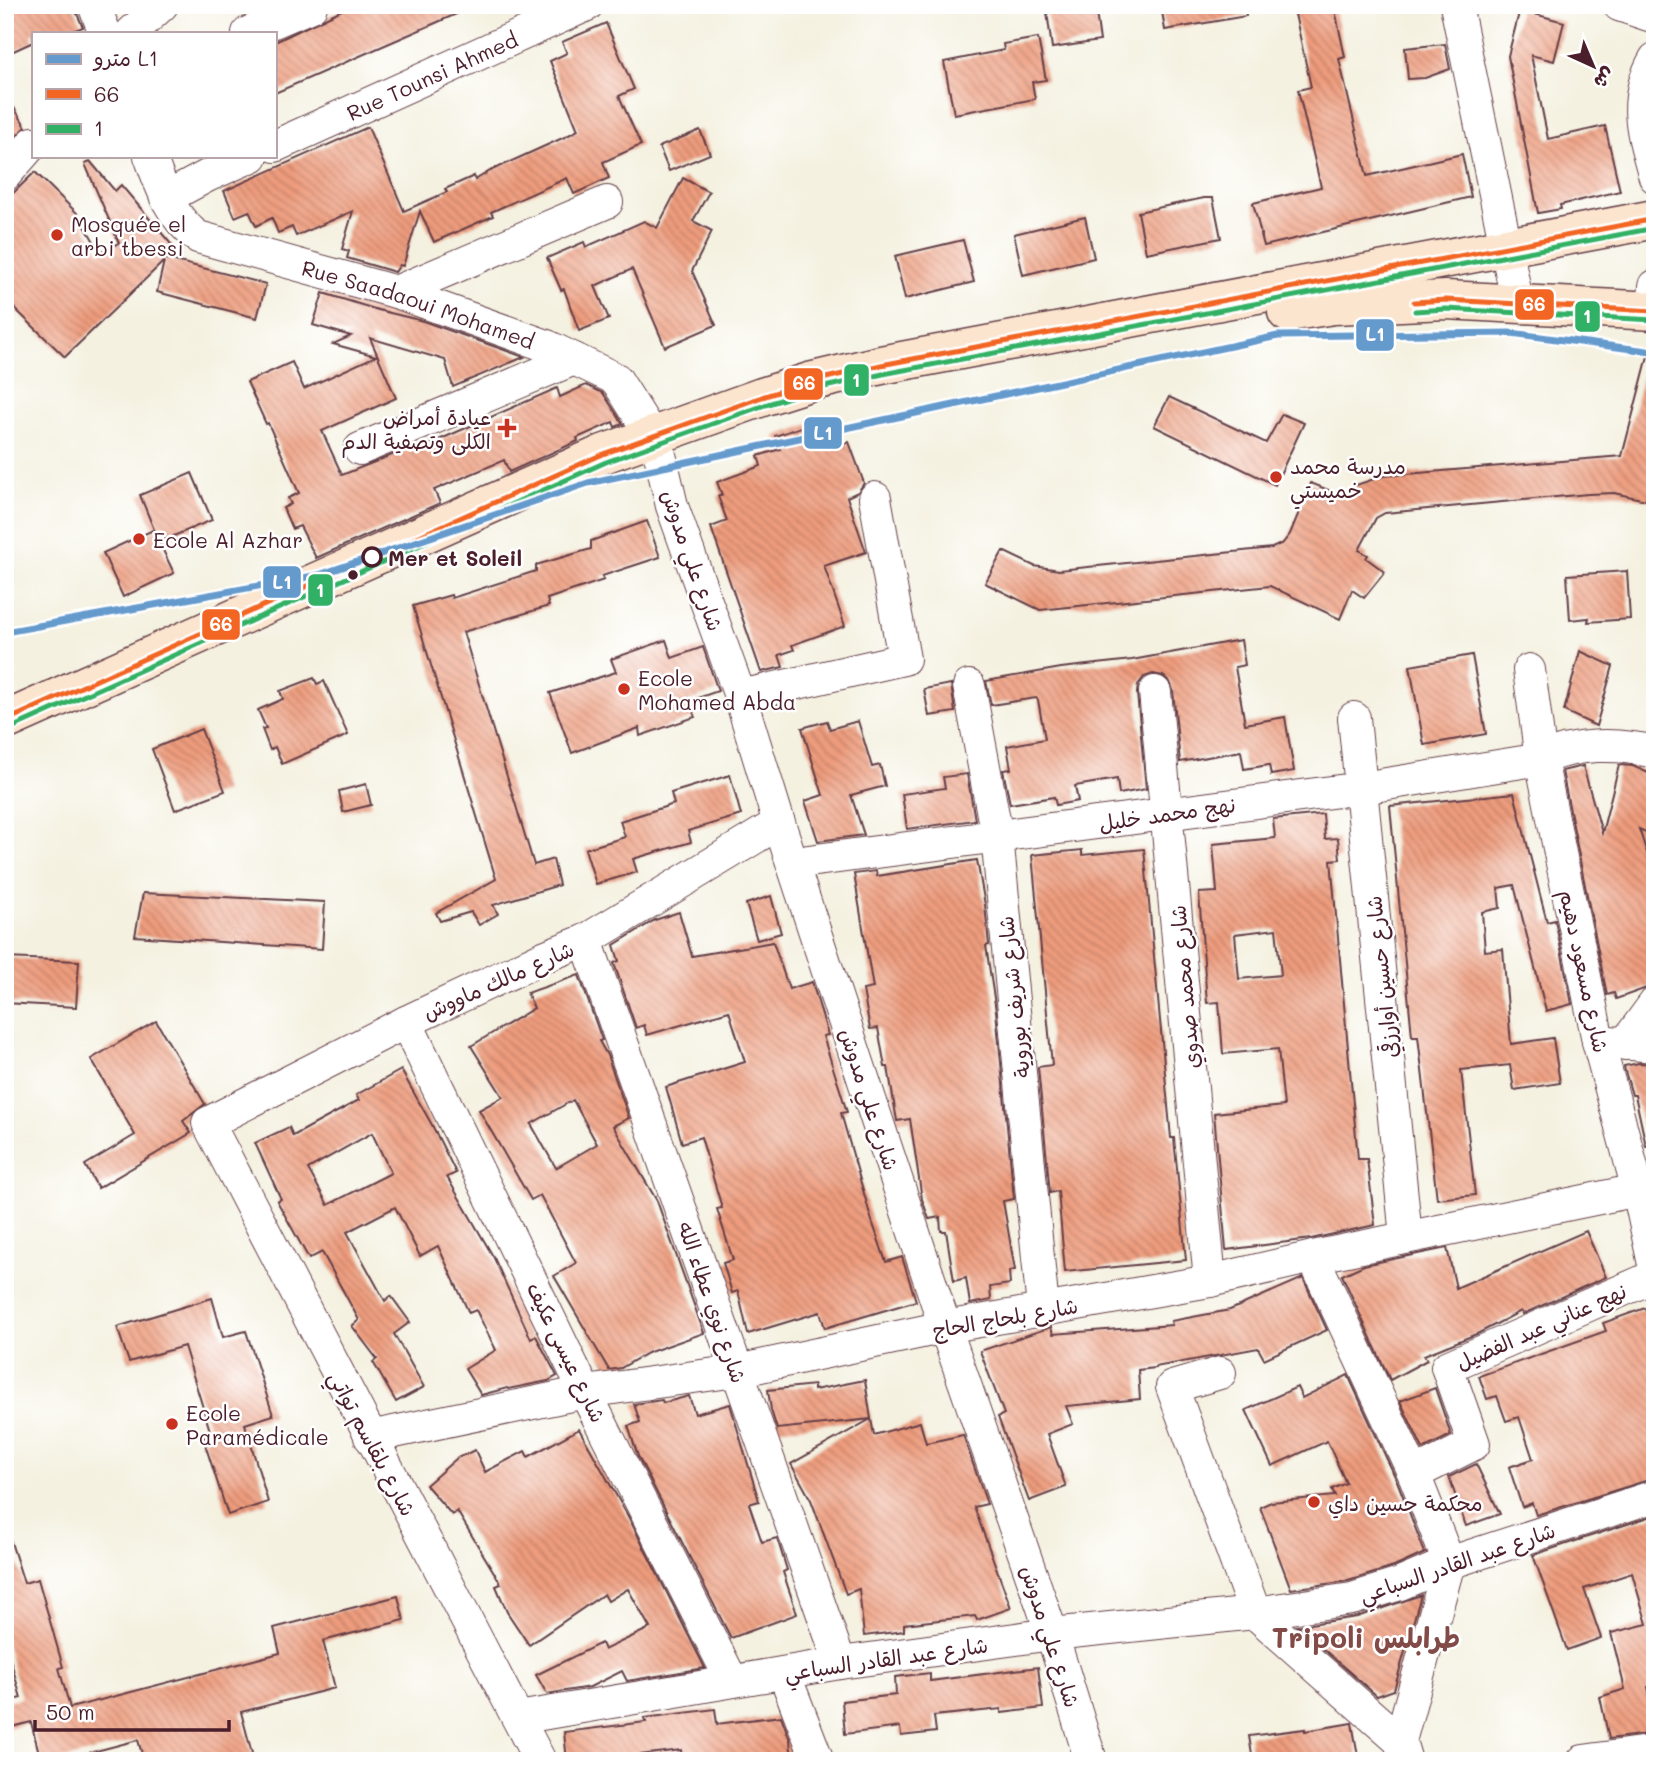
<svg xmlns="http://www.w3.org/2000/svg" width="1660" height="1766" font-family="Mali,'Playpen Sans Arabic',sans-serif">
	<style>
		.building { fill: url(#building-back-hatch); fill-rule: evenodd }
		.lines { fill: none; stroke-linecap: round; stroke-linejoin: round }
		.street-casing { stroke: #643e46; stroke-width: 34 }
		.secondary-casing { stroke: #643e46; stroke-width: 41 }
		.street { stroke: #fff; stroke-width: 32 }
		.secondary { stroke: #fbe5cf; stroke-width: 38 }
		.bus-1-casing { stroke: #fff; stroke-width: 10 }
		.bus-2-casing { stroke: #fff; stroke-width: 10 }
		.bus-1 { stroke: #f26522; stroke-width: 5 }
		.bus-2 { stroke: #30b165; stroke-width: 5 }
		.metro-1-casing { stroke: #fff; stroke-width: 12 }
		.metro-1 { stroke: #659acd; stroke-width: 7 }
		.poi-dot { fill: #c8321e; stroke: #fff; stroke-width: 2.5 }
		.stop-dot { fill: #fff; stroke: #4a1f2b; stroke-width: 3.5 }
		.bus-dot { fill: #4a1f2b; stroke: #fff; stroke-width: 2.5 }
		.labels { text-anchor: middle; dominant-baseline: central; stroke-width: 5; stroke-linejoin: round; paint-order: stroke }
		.street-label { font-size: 21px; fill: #4a1f2b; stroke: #fff }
		.poi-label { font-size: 21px; fill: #4a1f2b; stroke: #fff; text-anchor: start }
		.stop-label { font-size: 21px; font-weight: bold; fill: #4a1f2b; stroke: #fff; text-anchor: start }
		.district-label { font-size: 28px; font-weight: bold; fill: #834b48; stroke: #fff }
		.line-badge { stroke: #fff; stroke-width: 2.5 }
		.badge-label { font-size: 19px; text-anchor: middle; font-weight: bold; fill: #fff }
	</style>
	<defs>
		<pattern id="building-back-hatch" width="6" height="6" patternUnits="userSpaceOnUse" patternTransform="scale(1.75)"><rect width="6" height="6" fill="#ee9c7d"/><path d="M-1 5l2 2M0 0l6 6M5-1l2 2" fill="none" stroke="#c37f67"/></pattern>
	</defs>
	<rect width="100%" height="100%" fill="#fff"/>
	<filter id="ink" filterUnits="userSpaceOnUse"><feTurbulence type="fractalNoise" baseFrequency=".0143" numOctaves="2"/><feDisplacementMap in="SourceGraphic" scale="14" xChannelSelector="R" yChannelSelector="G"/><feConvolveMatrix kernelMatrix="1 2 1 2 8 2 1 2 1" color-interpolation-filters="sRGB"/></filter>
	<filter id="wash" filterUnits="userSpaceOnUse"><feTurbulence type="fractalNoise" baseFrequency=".00686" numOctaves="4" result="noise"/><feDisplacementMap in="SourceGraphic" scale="28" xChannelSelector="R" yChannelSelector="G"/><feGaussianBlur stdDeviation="1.57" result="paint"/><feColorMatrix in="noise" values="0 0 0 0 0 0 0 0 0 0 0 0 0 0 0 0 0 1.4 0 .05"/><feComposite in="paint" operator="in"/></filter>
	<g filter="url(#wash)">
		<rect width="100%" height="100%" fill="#f4f1e0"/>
		<g id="blocks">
			<g class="building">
				<polygon points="5,5 73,5 83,27 68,33 33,33 33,42 5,55"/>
				<polygon points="352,5 477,5 275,93 275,42"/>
				<polygon points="1046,5 1095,5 1100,41 1052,48"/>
				<polygon points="1161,5 1245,5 1246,16 1165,30"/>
				<polygon points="1293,5 1334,5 1345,57 1339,59 1367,176 1462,154 1471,197 1264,246 1253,203 1321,187 1298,90 1311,87"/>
				<polygon points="1521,5 1523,11 1564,22 1554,61 1531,55 1548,139 1605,126 1620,191 1560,205 1561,209 1538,213 1508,56"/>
				<polygon points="606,23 634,89 619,96 641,145 603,162 609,178 574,194 567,178 491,212 493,216 434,242 420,211 403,266 400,265 395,272 347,258 349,251 342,249 353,211 296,236 292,227 278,233 272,218 256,226 249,211 235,217 224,191 368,127 404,211 447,192 445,189 474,176 475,180 492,170 567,136 578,130 550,61 567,53 562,42"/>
				<polygon points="1038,38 1046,80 1032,82 1035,99 954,114 944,62 1004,50 1003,44"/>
				<polygon points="1445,44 1450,69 1425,78 1408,79 1405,48"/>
				<polygon points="5,93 26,127 5,147"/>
				<polygon points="700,130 710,154 669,171 659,147"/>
				<polygon points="90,161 115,191 121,185 176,250 167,259 266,284 257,318 157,292 164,261 65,357 5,299 5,201 35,172 78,214 100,252 119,243 85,164"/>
				<polygon points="683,178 709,192 693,221 712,231 692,271 716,325 665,347 632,269 595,286 609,319 579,331 564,289 561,290 547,258 584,242 586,247 644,221 657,228"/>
				<polygon points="1204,198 1213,198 1221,238 1146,253 1138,212"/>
				<polygon points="1085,217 1094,258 1023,275 1014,234"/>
				<polygon points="963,240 974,282 905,299 895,256"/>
				<polygon points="323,293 378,310 423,321 524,357 453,387 445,360 370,338 396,398 322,431 342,475 415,446 416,450 557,388 560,397 586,385 603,393 623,424 615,427 613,422 577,438 578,441 509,472 504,460 434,490 440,503 316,558 300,526 292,529 283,508 291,504 288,498 299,493 268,423 266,424 247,382 292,362 304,389 376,356 333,344 351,336 313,325"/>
				<polygon points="1648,356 1655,357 1655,502 1614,493 1588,494 1385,513 1376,518 1359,550 1368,555 1366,558 1385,572 1364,598 1352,590 1340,619 1270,586 1040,610 985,583 1003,551 1034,566 1059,570 1272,548 1283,543 1290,534 1311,483 1343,496 1353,486 1383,476 1622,456"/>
				<polygon points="1169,397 1266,443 1282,414 1304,423 1275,485 1154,426"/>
				<polygon points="815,422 816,425 822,422 832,449 849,442 864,483 858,492 847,497 866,552 824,566 845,626 792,645 794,650 779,655 783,667 761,672 711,527 727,521 718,496 722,495 717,482 761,466 758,456 780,449 775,436"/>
				<polygon points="192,473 212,520 159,542 174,573 123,597 103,553 153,530 157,537 140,495"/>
				<polygon points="647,521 660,557 602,576 604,580 547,599 549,606 463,632 534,865 553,859 559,885 493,905 498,914 479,925 471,912 440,921 436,913 496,879 413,606 451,595 452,598 536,571 536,565 591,549 591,541"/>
				<polygon points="1627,571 1630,619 1588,622 1589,618 1570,620 1567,575"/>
				<polygon points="666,640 672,658 703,647 718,691 689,701 695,717 640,736 639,728 572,753 550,693 616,672 611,659"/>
				<polygon points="1241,640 1245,665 1235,667 1245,724 1285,717 1294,771 1271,775 1269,765 1244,769 1241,751 1180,762 1173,690 1170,682 1163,676 1153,674 1144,677 1138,685 1137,693 1146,789 1119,794 1117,779 1075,786 1078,801 1056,805 1054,797 1010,804 1003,770 1011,769 1007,746 1045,739 1038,700 1036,698 991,705 986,681 1061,668 1132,660"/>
				<polygon points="1580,651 1613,666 1596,726 1564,711"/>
				<polygon points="1472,655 1486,734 1424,745 1410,666"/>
				<polygon points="314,678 317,684 324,681 348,735 282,764 275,747 270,750 262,729 266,728 258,710 283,699 280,691"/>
				<polygon points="951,684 955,712 929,716 924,689"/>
				<polygon points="827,721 830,729 858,721 872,767 880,765 885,786 851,795 864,835 818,841 805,801 823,795 802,728"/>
				<polygon points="201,729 225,791 175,810 152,749"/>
				<polygon points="1619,765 1633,766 1655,776 1655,836 1639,829 1655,877 1655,985 1616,999 1614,993 1607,995 1562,771 1583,766 1602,833"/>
				<polygon points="967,774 975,820 907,829 902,794 945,788 943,777"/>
				<polygon points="730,775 741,815 688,831 691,842 633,859 637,872 596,884 585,849 625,837 620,821 674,804 671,793"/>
				<polygon points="366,784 371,805 343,812 339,791"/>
				<polygon points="1514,793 1547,922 1555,920 1572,1004 1546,1011 1514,885 1498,888 1500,908 1482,912 1485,951 1503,949 1511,1044 1553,1038 1560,1083 1514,1090 1510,1065 1461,1070 1475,1195 1437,1199 1418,1036 1412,1036 1390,806"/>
				<path d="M 1323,814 L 1325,839 L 1338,838 L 1340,859 L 1331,860 L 1358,1159 L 1367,1159 L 1375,1225 L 1311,1239 L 1226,1250 L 1214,1113 L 1284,1106 L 1278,1049 L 1223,1054 L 1219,1002 L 1207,1003 L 1199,893 L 1217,892 L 1213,844 L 1275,838 L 1273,819 ZM 1276,929 L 1281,975 L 1239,979 L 1235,934 Z"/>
				<polygon points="1144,849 1171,1138 1174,1138 1186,1260 1065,1272 1058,1191 1050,1193 1038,1067 1052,1065 1032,855 1082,850 1082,855"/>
				<polygon points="977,860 985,905 989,945 986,946 996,1011 1014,1199 1003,1201 1015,1270 1009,1271 1010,1284 990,1287 991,1300 970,1304 966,1278 954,1281 946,1231 941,1231 940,1217 929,1219 922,1199 910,1119 897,1121 888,1067 885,1067 878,1028 870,1029 863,990 873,988 854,874 876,871 877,876"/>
				<polygon points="143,893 325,902 322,949 135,936"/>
				<polygon points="771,896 781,933 757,940 746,904"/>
				<polygon points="679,912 692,956 773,942 789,989 812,982 828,1035 823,1036 847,1112 841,1113 871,1218 886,1262 902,1257 916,1301 825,1328 820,1312 748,1334 738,1291 732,1293 723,1263 733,1260 717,1209 722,1208 701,1137 682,1143 666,1087 745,1062 729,1011 647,1035 644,1025 636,1028 614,963 619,961 614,945 655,920"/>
				<polygon points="5,958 79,961 76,1007 5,1003"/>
				<path d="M 579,975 L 602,1040 L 599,1041 L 607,1055 L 629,1118 L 613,1126 L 657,1201 L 704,1333 L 647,1353 L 621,1368 L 609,1370 L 554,1276 L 576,1263 L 540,1195 L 531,1200 L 479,1110 L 503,1097 L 471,1046 L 534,1008 L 527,993 ZM 573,1100 L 597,1144 L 556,1168 L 531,1124 Z"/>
				<polygon points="156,1021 205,1104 183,1121 191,1133 98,1188 85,1165 135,1135 91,1059"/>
				<polygon points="1639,1063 1655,1064 1655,1145 1646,1146 1635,1095 1632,1095 1625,1071 1624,1066"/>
				<path d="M 401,1070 L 432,1125 L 456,1173 L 447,1177 L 494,1258 L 531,1339 L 536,1336 L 557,1376 L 548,1381 L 508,1389 L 507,1388 L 481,1395 L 465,1369 L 496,1350 L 476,1310 L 469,1313 L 438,1246 L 420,1256 L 395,1207 L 347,1232 L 385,1301 L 391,1296 L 410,1322 L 394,1334 L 424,1387 L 396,1402 L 373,1362 L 377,1359 L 352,1326 L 359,1320 L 322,1252 L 309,1259 L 277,1201 L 281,1199 L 255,1143 L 289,1127 L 293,1136 L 359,1100 L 356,1095 ZM 372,1133 L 391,1173 L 328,1205 L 308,1169 Z"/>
				<polygon points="1586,1231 1606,1277 1523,1314 1521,1311 1479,1333 1424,1355 1427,1360 1390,1380 1342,1275 1364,1265 1447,1248 1456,1288"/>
				<polygon points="1303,1278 1327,1330 1264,1359 1258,1348 1155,1367 1155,1368 1138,1370 1140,1399 1066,1406 1073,1424 1047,1434 1066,1487 1029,1501 998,1417 1004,1414 980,1351 1051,1327 1053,1334 1172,1325 1171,1321 1230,1310"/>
				<polygon points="212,1298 223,1337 246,1331 273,1415 245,1424 268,1502 228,1515 203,1438 211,1434 184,1346 129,1362 117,1327"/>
				<polygon points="1645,1308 1655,1336 1655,1478 1536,1515 1532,1503 1522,1507 1509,1467 1533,1459 1519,1417 1506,1421 1497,1396 1487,1399 1479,1376 1606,1331 1603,1323"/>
				<polygon points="1348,1375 1397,1481 1425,1553 1394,1567 1348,1581 1291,1589 1260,1507 1271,1502 1335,1496 1332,1489 1346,1483 1327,1441 1272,1466 1246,1410 1297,1387 1302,1398"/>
				<polygon points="865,1380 871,1419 777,1429 771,1410 768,1390 814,1385 814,1390"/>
				<polygon points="1435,1388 1451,1435 1423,1449 1400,1401"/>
				<polygon points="689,1396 695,1414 730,1404 759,1501 749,1504 762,1542 777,1538 787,1570 783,1572 797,1614 731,1638 638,1456 628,1426 640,1422 634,1404 662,1400 663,1403"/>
				<polygon points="871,1419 874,1435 920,1422 926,1443 963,1435 987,1504 974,1507 1011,1608 977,1620 975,1616 904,1624 904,1631 864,1636 859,1589 846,1594 811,1500 791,1464"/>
				<polygon points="579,1429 629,1518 705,1668 627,1681 622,1671 590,1687 547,1694 536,1675 601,1643 604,1650 650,1628 628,1589 608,1601 604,1594 529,1645 507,1612 496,1586 501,1584 457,1511 452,1515 426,1485 457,1458 475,1450 485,1472 525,1451 528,1457"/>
				<polygon points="1476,1464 1500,1514 1466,1526 1449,1477"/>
				<polygon points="1655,1515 1655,1685 1648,1687 1655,1719 1655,1733 1609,1739 1600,1697 1625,1689 1611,1633 1647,1624 1632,1573 1584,1589 1601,1638 1567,1650 1533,1555"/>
				<polygon points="10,1539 24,1583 38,1579 63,1667 59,1668 70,1708 280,1653 274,1628 398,1596 404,1620 323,1641 335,1688 241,1712 254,1761 144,1761 138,1740 58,1761 41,1761 31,1722 5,1729 5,1702 21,1698 5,1640 5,1540"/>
				<polygon points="1421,1595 1394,1690 1377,1696 1297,1626 1357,1617"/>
				<polygon points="1038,1667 1043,1708 1001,1713 1001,1709 934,1716 936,1732 901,1736 900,1727 845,1734 842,1701 896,1695 895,1677 930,1673 930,1681"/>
				<polygon points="715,1709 717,1724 781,1716 790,1740 792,1761 682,1761 681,1750 589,1761 567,1761 564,1732 646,1722 644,1718"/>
				<polygon points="1352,1723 1359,1761 1253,1761 1249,1736 1305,1729 1305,1731"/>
			</g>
		</g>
	</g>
	<g filter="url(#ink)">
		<use href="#blocks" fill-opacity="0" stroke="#643e46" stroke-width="2"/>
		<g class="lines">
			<defs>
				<g id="street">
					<polyline points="94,5 105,33"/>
					<polyline points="1456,5 1518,305"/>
					<polyline points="1619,5 1655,17"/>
					<polyline points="131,33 162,5"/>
					<polyline points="248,33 311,6"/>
					<path d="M 1655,59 C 1631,101 1643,134 1655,177"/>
					<path id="s1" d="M 275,146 L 587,5"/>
					<path id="s2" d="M 150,156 C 161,186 171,218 198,237 L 396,292 L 547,346 L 616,379 L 652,436 L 660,455 L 672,506 L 740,696 L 779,823 L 945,1327 L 1052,1634 L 1091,1761"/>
					<polyline points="5,175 33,143"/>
					<polyline points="166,198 207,176 252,156"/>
					<polyline points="396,292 607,202"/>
					<polyline points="1653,311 1655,286"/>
					<polyline points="360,449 574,359"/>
					<polyline points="1529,670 1541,759 1598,1041 1638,1190 1655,1269"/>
					<polyline points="969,686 997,836 1043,1309"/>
					<polyline points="1155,692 1210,1281"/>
					<polyline points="740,696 904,659 875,498"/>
					<polyline points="1354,718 1406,1237"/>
					<path d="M 793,863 L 1362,788 L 1541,759 C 1576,743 1618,743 1655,752"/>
					<polyline points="586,940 840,1663"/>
					<polyline points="406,1022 585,1392 732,1681"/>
					<polyline points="1598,1041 1655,1046"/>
					<polyline points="1625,1044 1655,1003"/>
					<polyline points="1313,1257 1414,1474 1449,1563 1400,1741 1406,1761"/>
					<polyline points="1220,1373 1172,1387 1255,1613 1400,1741"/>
					<polyline points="370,1437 585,1392 737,1371 945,1327 1210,1281 1313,1257 1638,1190"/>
					<polyline points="1414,1474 1474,1444 1447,1367 1655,1276"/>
					<polyline points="784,1673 818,1761"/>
					<polyline points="518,1718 840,1663 1052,1634 1255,1613 1352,1599 1400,1584 1449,1563 1655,1496"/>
					<polyline points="540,1761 208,1123 406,1022 546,956 586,940 779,823"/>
					<polyline points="1583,1761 1655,1751"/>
				</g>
				<g id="secondary">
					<polyline points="1287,312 1334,305 1446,300 1655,311"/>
					<polyline points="5,721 603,454 762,397 809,382 881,365 1655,219"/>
				</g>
			</defs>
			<use href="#street" class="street-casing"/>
			<use href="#secondary" class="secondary-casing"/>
			<use href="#street" class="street"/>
			<use href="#secondary" class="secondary"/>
			<defs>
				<g id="bus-1">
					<polyline points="1414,302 1446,300 1655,311"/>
					<polyline points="5,721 603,454 762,397 809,382 881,365 1655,219"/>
				</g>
				<g id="bus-2">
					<polyline points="1415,311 1446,309 1655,320"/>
					<polyline points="9,729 606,462 765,405 811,390 883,374 1655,228"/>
				</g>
			</defs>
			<use href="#bus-1" class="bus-1-casing"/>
			<use href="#bus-2" class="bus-2-casing"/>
			<use href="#bus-1" class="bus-1"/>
			<use href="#bus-2" class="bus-2"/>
			<defs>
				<polyline id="metro-1" points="5,632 319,575 588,483 1278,336 1511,333 1655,352"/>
			</defs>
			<use href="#metro-1" class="metro-1-casing"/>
			<use href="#metro-1" class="metro-1"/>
		</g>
	</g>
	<g class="poi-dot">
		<circle cx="57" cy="235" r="7"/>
		<path d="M503.5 417.5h7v7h7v7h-7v7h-7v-7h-7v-7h7z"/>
		<circle cx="1276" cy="477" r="7"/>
		<circle cx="139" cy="539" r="7"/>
		<circle cx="624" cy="689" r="7"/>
		<circle cx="172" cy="1424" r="7"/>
		<circle cx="1314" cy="1502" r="7"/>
	</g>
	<circle class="stop-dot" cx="372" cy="557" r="9"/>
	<circle class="bus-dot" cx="353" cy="575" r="6"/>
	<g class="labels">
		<g class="street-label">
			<text stroke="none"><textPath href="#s1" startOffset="172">Rue Tounsi Ahmed</textPath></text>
			<text stroke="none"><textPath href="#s2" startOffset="326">Rue Saadaoui Mohamed</textPath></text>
			<text transform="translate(693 560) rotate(71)">شارع علي مدوش</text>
			<text transform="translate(1167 813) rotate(-8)">نهج محمد خليل</text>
			<text transform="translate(1585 971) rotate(78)">شارع مسعود دهيم</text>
			<text transform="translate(1381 977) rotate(-96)">شارع حسين أوارزقي</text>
			<text transform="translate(498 980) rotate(-24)">شارع مالك ماووش</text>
			<text transform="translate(1184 987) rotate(-95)">شارع محمد صدوي</text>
			<text transform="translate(1013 997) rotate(-96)">شارع شريف بوروية</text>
			<text transform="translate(870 1099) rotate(72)">شارع علي مدوش</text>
			<text transform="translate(713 1302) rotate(71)">شارع نوي عطاء الله</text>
			<text transform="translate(1005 1317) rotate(-10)">شارع بلحاج الحاج</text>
			<text transform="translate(1541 1326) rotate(-24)">نهج عناني عبد الفضيل</text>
			<text transform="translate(567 1352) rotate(64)">شارع عيسى عكيف</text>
			<text transform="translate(373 1443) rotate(62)">شارع بلقاسم تواتي</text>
			<text transform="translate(1457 1562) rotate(-19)">شارع عبد القادر السباعي</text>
			<text transform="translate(1051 1636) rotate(72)">شارع علي مدوش</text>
			<text transform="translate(886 1658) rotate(-8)">شارع عبد القادر السباعي</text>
		</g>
		<g class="poi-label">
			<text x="71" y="223">Mosquée el<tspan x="71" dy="24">arbi tbessi</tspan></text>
			<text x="491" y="416" text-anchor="end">عيادة أمراض<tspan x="491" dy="24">الكلى وتصفية الدم</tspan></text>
			<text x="1290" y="465">مدرسة محمد<tspan x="1290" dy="24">خميستي</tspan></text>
			<text x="153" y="539">Ecole Al Azhar</text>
			<text x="638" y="677">Ecole<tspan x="638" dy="24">Mohamed Abda</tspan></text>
			<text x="186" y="1412">Ecole<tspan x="186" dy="24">Paramédicale</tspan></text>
			<text x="1328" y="1502">محكمة حسين داي</text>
		</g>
		<g class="stop-label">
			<text x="388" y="557">Mer et Soleil</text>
		</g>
		<g class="district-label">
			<text x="1366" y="1637">Tripoli طرابلس</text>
		</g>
	</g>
	<g class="line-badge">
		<rect x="1514" y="288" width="41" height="33" rx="7" fill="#f26522"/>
		<rect x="1574" y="300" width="27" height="33" rx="7" fill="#30b165"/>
		<rect x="1355" y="318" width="40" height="34" rx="7" fill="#659acd"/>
		<rect x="843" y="363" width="27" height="34" rx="7" fill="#30b165"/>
		<rect x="783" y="367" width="41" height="34" rx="7" fill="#f26522"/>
		<rect x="803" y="416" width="40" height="34" rx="7" fill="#659acd"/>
		<rect x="262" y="565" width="40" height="34" rx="7" fill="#659acd"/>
		<rect x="307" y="573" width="27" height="34" rx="7" fill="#30b165"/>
		<rect x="201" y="608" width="40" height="33" rx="7" fill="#f26522"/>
	</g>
	<g class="badge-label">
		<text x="1534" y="311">66</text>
		<text x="1587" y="323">1</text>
		<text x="1375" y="341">L1</text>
		<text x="856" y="387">1</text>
		<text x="804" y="390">66</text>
		<text x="823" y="440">L1</text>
		<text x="282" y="589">L1</text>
		<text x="320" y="597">1</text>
		<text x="221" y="631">66</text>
	</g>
	<rect width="1660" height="1766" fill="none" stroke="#fff" stroke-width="28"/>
	<rect x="32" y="32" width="245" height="126" fill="#ffffff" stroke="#b7a5aa" stroke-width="2"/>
	<rect x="46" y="54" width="35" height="10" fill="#659acd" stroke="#b7a5aa" stroke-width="2"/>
	<text x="94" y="66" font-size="21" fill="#4a1f2b">مترو L1</text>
	<rect x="46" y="89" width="35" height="10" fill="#f26522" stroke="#b7a5aa" stroke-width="2"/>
	<text x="94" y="102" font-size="21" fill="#4a1f2b">66</text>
	<rect x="46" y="124" width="35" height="10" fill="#30b165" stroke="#b7a5aa" stroke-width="2"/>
	<text x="94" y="136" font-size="21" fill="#4a1f2b">1</text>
	<g transform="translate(1593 66) rotate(136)" stroke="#ffffff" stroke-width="5" paint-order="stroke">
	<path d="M0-5L12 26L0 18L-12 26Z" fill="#4a1f2b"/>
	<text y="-10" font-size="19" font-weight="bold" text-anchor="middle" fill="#4a1f2b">ش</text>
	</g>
	<path d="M35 1720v10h194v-10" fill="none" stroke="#4a1f2b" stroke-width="3.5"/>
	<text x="46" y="1720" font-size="21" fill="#4a1f2b" stroke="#ffffff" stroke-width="5" paint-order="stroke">50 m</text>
</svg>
